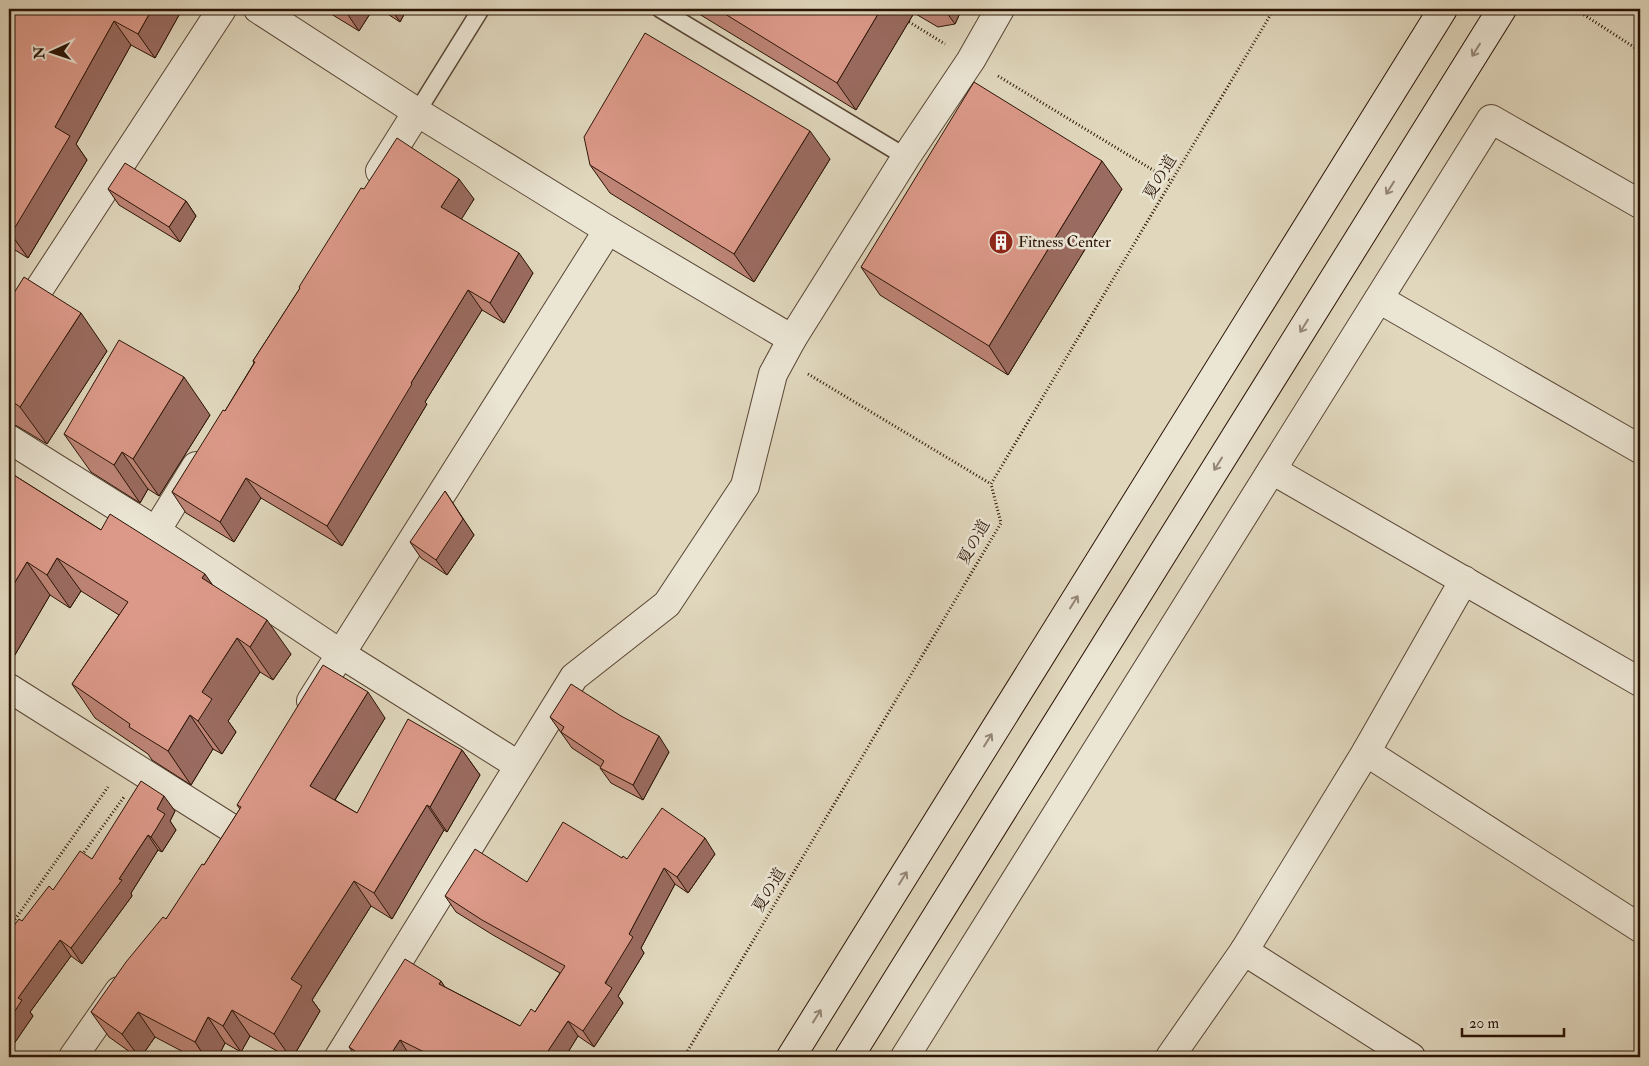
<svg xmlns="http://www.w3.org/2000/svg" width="1649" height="1066" font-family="'IM FELL Double Pica','Noto Serif JP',serif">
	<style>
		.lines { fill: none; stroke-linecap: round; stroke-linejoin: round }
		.lane-casing { stroke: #584534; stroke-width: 19 }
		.street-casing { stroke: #584534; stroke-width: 30 }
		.secondary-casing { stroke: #2b1406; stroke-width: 30 }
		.path { stroke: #2b1406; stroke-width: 3; stroke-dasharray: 1 2.5; stroke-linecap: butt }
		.lane { stroke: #ebe5d4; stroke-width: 16 }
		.street { stroke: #ebe5d4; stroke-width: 28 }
		.secondary { stroke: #ebe5d4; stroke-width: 28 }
		.wall { fill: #bd8476; stroke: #2b1406 }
		.shaded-wall { fill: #9a6b60; stroke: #2b1406 }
		.building { fill: #dc9989; stroke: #2b1406 }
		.oneway { stroke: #958777 }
		.labels { text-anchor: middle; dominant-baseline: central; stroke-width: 5; stroke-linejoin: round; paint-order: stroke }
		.street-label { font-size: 16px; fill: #2b1406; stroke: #ebe5d4 }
		.poi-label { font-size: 16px; fill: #2b1406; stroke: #ebe5d4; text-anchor: start }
	</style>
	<rect width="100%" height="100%" fill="#e0d7bd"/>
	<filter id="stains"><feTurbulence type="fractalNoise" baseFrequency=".004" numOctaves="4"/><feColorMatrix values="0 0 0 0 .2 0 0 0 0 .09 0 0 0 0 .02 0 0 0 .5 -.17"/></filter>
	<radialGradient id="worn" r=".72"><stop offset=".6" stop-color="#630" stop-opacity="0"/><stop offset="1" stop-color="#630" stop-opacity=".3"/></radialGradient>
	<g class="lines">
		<defs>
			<g id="lane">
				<polyline points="660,9 906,157"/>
				<polyline points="417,112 481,9"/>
			</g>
			<g id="street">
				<polyline points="258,9 417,112 608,230 792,339 906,157 971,60 1000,9"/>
				<polyline points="380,171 417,112"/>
				<polyline points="1379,299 1640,449"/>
				<polyline points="9,335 222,9"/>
				<polyline points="9,439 156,531 341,654 518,765"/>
				<polyline points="1272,470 1640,682"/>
				<polyline points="156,531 196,466"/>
				<polyline points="9,688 231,828"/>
				<polyline points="311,701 608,230"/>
				<polyline points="1366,752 1640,928"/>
				<polyline points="1244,951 1411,1057"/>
				<polyline points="73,1057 119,991"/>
				<polyline points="339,1057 574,677 667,604 745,486 773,374 792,339"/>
				<polyline points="905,1057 1491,119 1640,204"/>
				<polyline points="1170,1057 1244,951 1366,752 1464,580"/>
			</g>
			<g id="secondary">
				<polyline points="791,1057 1443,9"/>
				<polyline points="849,1057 1502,9"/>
			</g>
		</defs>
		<use href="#lane" class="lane-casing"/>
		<use href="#street" class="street-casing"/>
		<use href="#secondary" class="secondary-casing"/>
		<g class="path">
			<polyline points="1575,9 1640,51"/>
			<polyline points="906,20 945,44"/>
			<polyline points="998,76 1171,181"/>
			<polyline points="808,374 991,484"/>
			<polyline points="82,855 124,797"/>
			<polyline points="9,928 108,787"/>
			<polyline points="684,1057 1001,523 991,484 1274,9"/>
		</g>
		<use href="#lane" class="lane"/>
		<use href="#street" class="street"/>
		<use href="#secondary" class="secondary"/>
	</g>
	<g class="wall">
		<polygon points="9,9 179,15 155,58 131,45 76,144 87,160 28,258 15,250 9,260"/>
		<polygon points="323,9 373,9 359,31"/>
		<polygon points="380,9 407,9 400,22"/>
		<polygon points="691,9 962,9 955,24 938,27 914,13 856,110"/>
		<polygon points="830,159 754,282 610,193 590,165"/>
		<polygon points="108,189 186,201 196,216 180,242 119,205"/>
		<polygon points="364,189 474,199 461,219 533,273 504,323 482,310 425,402 427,404 342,546 261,498 234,542 186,513 172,492 225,411 254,363 253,361"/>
		<polygon points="1122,189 1008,375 880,295 861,267"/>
		<polygon points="9,301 107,351 47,444 17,426 9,424"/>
		<polygon points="210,415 159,496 148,489 140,503 91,472 64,434"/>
		<polygon points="9,472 101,530 212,585 291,654 273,680 260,672 228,721 236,732 222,754 213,749 191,785 152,760 148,754 95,718 72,684 119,615 81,591 70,608 50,595 9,665"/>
		<polygon points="455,507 474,535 447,575 421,558 410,542"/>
		<polygon points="550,717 669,752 643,800 611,783 600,768 601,767 572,748"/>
		<polygon points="385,718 335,800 357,813 462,750 480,775 447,832 444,830 392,919 371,906 312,1000 320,1011 293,1057 288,1057 250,1036 241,1052 225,1043 218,1057 193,1057 155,1037 141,1057 137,1057 109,1037 91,1012 166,919 204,865 240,809 237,805"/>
		<polygon points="175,811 170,821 176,830 162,852 158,850 131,893 132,896 82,964 71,956 30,1012 33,1016 9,1051 9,932 22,921 53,890 92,859"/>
		<polygon points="715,854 688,893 675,884 641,948 644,953 618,996 623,1003 594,1047 578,1036 565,1057 414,1057 410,1056 409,1057 356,1057 349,1047 445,987 520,1026 535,1012 560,973 493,935 456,912 445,896 527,882 622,858 627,859"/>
	</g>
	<g class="shaded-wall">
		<polygon points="152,9 175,9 179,15 155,58 138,34"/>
		<polygon points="344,9 373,9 359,31"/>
		<polygon points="391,9 407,9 400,22"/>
		<polygon points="881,9 911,9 914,13 856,110 837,83"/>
		<polygon points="944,9 962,9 955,24"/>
		<polygon points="114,21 131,45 76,144 87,160 28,258 11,234 55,127"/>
		<polygon points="810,131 830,159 754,282 734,254"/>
		<polygon points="1102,161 1122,189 1008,375 989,346"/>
		<polygon points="459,179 474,199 456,228 441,207"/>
		<polygon points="186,201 196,216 180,242 169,227"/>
		<polygon points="9,242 15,250 9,260"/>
		<polygon points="519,253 533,273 504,323 490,303"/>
		<polygon points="468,290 482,310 425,402 427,404 342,546 327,526 411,383"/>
		<polygon points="81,313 107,351 47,444 20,407"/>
		<polygon points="184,377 210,415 159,496 133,459"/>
		<polygon points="122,452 148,489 140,503 114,465"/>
		<polygon points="246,478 261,498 234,542 220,522"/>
		<polygon points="445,491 474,535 447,575 436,560"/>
		<polygon points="57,558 81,591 70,608 47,575"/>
		<polygon points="27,562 50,595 9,665 9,592"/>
		<polygon points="205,574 228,607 202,578"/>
		<polygon points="267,620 291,654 273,680 250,647"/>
		<polygon points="237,638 260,672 228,721 236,732 222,754 198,721 202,692"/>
		<polygon points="368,692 385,718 328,811 310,786"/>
		<polygon points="190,715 213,749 191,785 168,751"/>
		<polygon points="659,736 669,752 643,800 633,785"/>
		<polygon points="462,750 480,775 447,832 430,807"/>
		<polygon points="164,796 175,811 170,821 176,830 162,852 151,837 157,809"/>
		<polygon points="427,805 444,830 392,919 374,893"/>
		<polygon points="148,835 158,850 131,893 132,896 82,964 71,948 119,879"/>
		<polygon points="705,838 715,854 688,893 677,877"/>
		<polygon points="664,868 675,884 641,948 644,953 618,996 623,1003 594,1047 583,1031 629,934"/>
		<polygon points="354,881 371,906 312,1000 320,1011 293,1057 290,1057 274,1034 291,979"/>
		<polygon points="60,940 71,956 30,1012 33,1016 9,1051 9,1020 18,998"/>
		<polygon points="441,981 451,996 439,984"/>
		<polygon points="232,1010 250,1036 241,1052 223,1026"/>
		<polygon points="138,1012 155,1037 141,1057 139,1057 122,1034"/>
		<polygon points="208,1017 225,1043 218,1057 205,1057 195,1042"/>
		<polygon points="568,1021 578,1036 565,1057 544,1057"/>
		<polygon points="400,1040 410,1056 409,1057 389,1057"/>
		<polygon points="478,1052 482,1057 475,1057"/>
	</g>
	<g class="building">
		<polygon points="9,9 152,9 138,34 114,21 55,127 70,136 11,234 9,233"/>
		<polygon points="717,9 881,9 837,83"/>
		<polygon points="645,33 810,131 734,254 590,165 584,137"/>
		<polygon points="974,82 1102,161 989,346 861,267"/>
		<polygon points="397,138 459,179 441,207 519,253 490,303 468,290 411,383 412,384 327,526 246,478 220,522 172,492 223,410 225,411 255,362 253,361 300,288 299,287 361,188 364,189"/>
		<polygon points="125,163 186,201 169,227 108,189"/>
		<polygon points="24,277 81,313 20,407 9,399 9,301"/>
		<polygon points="119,340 184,377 133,459 122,452 114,465 64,434"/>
		<polygon points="9,472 101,530 110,514 205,574 202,578 267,620 250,647 237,638 202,692 212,699 198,721 190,715 168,751 129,727 130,724 72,684 128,602 57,558 47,575 27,562 9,592"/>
		<polygon points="445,491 463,519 436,560 410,542"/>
		<polygon points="323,665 368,692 310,786 357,813 408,719 462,750 430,807 427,805 374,893 354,881 291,979 302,986 274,1034 232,1010 223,1026 208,1017 195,1042 138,1012 122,1034 91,1012 126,962 163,917 166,919 202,864 204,865 241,807 237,805"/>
		<polygon points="571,684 621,716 659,736 633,785 600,768 604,761 561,732 564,727 550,717"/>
		<polygon points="141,781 164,796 157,809 165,814 151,837 148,835 119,879 122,880 71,948 60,940 18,998 22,1000 9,1020 9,932 19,919 22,921 49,886 53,890 80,851 92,859"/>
		<polygon points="662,808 705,838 677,877 664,868 629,934 633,937 605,983 612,988 583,1031 568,1021 544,1057 486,1057 478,1052 475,1057 434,1057 400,1040 389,1057 364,1057 349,1047 405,959 441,981 439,984 520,1026 531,1009 535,1012 565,966 482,920 445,896 475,849 527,882 563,822 622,858 623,856 627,859"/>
	</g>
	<defs><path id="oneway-shaft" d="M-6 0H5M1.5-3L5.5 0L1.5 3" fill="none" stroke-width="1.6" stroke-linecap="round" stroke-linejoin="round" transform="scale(1.25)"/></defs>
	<g class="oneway">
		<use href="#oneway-shaft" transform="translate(1476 50) rotate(122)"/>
		<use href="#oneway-shaft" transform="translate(1390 188) rotate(122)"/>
		<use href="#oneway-shaft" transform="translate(1304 326) rotate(122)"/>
		<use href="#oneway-shaft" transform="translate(1218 464) rotate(122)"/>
		<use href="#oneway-shaft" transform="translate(1074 602) rotate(-58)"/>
		<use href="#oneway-shaft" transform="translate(988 740) rotate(-58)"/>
		<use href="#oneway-shaft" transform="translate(903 878) rotate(-58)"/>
		<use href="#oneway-shaft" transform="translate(817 1016) rotate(-58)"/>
	</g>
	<defs>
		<symbol id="building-disc" viewBox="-11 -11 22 22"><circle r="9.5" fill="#8f2418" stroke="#ebe5d4"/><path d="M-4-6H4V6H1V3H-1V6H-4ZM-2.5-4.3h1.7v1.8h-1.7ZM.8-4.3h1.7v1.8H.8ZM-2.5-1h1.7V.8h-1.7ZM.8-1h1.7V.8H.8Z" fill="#fff"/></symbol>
	</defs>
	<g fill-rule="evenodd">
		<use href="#building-disc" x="987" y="228" width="28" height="28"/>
	</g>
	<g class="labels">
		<g class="street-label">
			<text transform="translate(1160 177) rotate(-59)">夏の道</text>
			<text transform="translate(974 542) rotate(-61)">夏の道</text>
			<text transform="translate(769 890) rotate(-59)">夏の道</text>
		</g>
		<g class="poi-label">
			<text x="1018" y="242">Fitness Center</text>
		</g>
	</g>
	<rect width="1649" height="1066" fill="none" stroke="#e0d7bd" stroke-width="30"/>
	<rect x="10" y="10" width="1629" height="1046" fill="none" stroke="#2b1406" stroke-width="2.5"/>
	<rect x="15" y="15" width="1619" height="1036" fill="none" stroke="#2b1406"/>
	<g transform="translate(52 52) rotate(267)" stroke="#ebe5d4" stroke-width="4" paint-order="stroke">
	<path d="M0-4L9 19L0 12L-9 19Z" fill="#2b1406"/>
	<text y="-8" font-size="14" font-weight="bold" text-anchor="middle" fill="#2b1406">N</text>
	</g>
	<path d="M1462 1028v8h102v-8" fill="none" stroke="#2b1406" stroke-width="2.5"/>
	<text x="1469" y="1028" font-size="15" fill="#2b1406" stroke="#ebe5d4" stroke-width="4" paint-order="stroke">20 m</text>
	<rect width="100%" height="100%" filter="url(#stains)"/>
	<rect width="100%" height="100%" fill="url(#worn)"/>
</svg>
